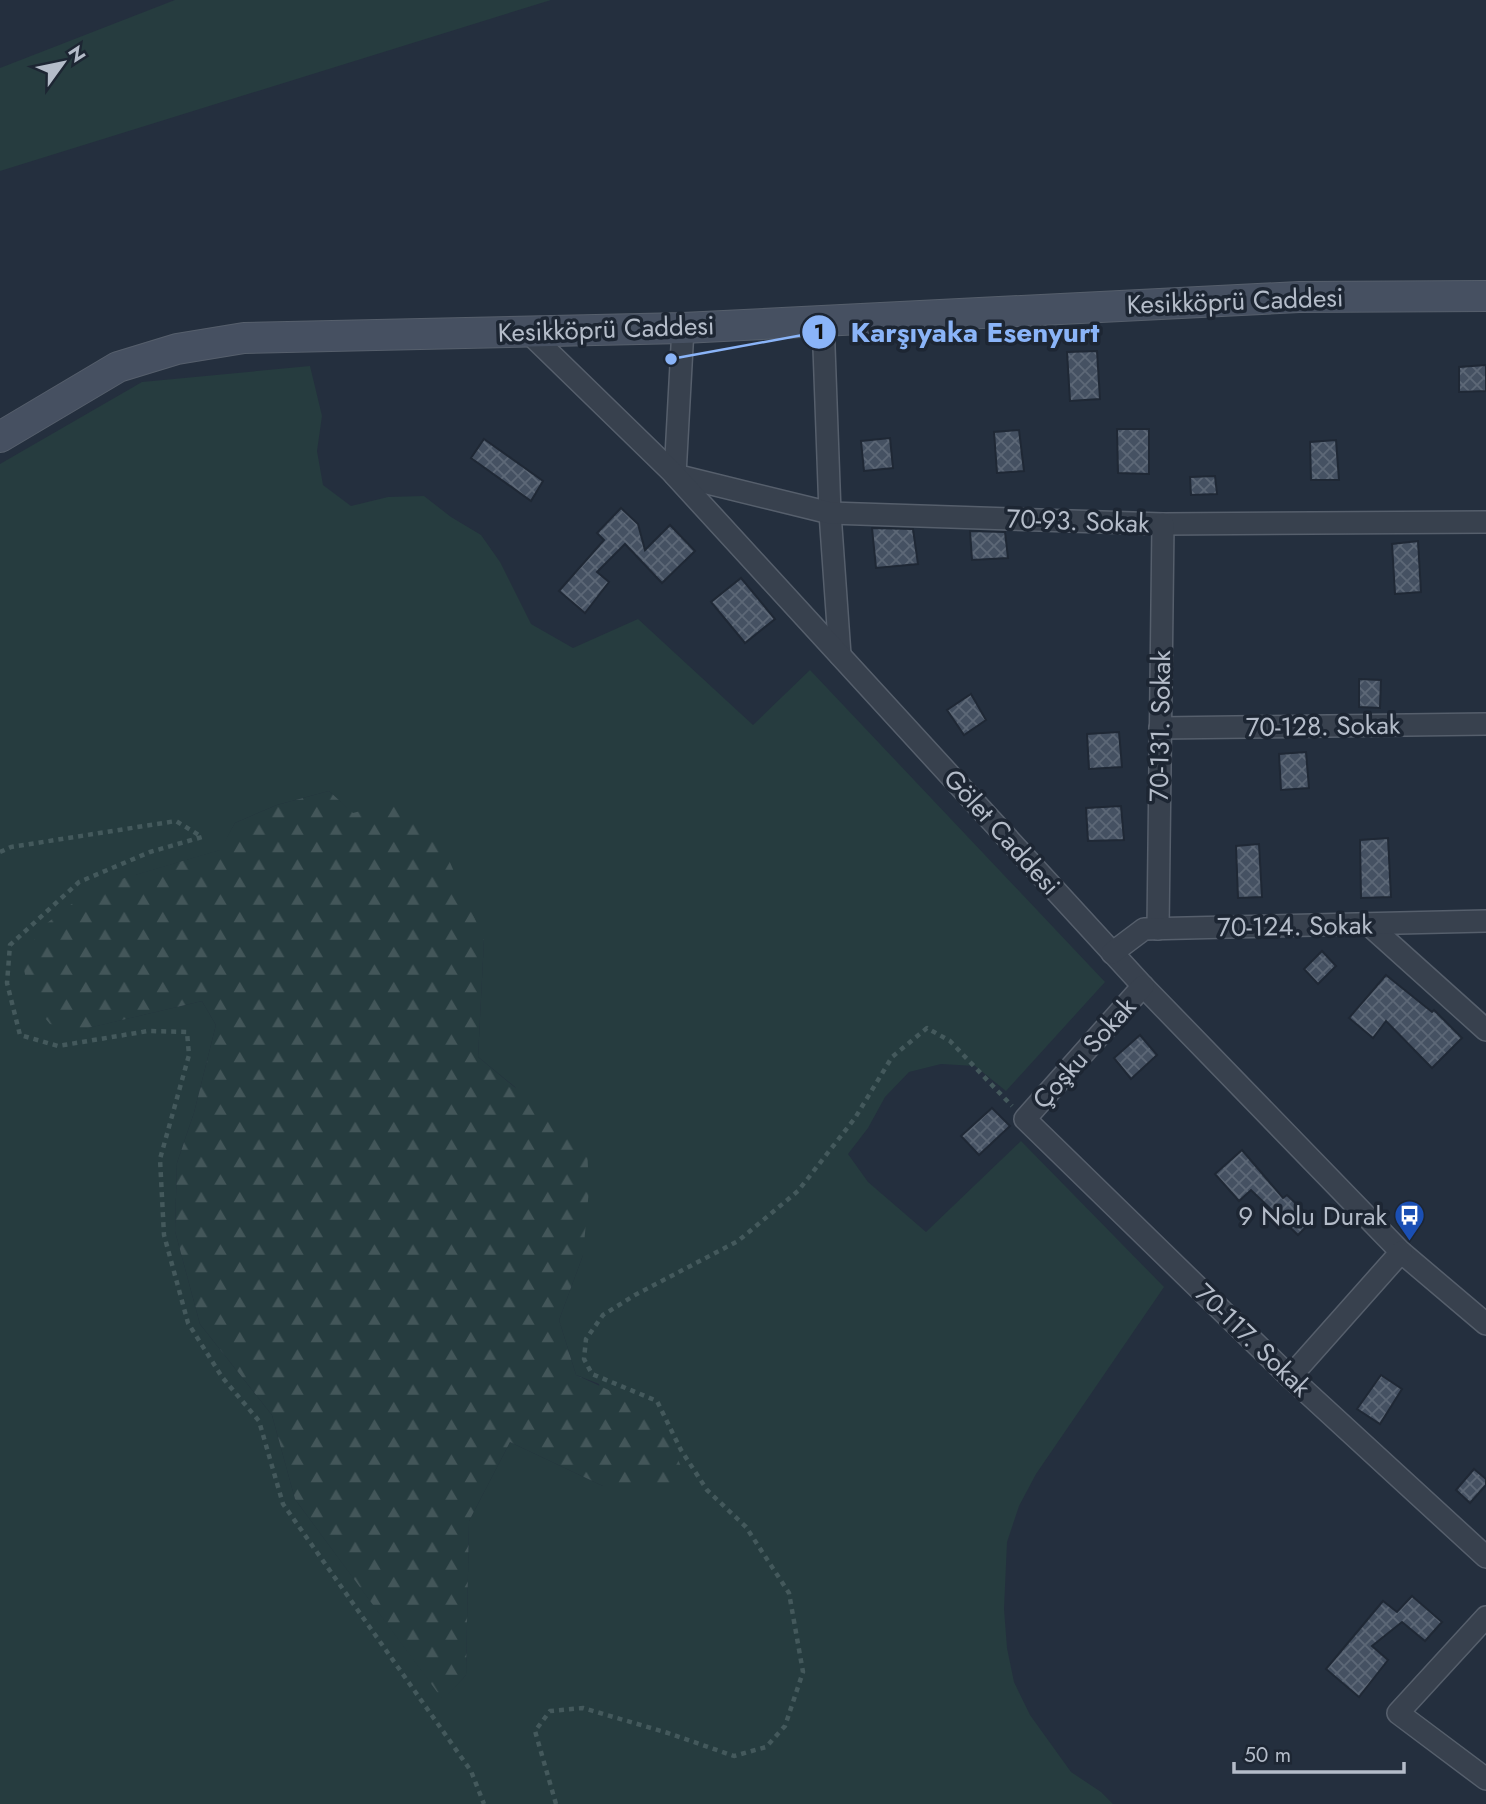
<svg xmlns="http://www.w3.org/2000/svg" width="1486" height="1804" font-family="Jost,sans-serif">
	<style>
		.grass { fill: #263c3f; fill-rule: evenodd }
		.forest { fill: url(#forest-firs) }
		.building { fill: url(#building-cross-hatch); stroke: #1f2835; stroke-width: 2 }
		.lines { fill: none; stroke-linecap: round; stroke-linejoin: round }
		.street-casing { stroke: #565f6c; stroke-width: 24 }
		.secondary-casing { stroke: #565f6c; stroke-width: 32 }
		.path { stroke: #44595c; stroke-width: 4.5; stroke-dasharray: 5 5; stroke-linecap: butt }
		.street { stroke: #38414e; stroke-width: 21 }
		.secondary { stroke: #465061; stroke-width: 30 }
		.labels { text-anchor: middle; dominant-baseline: central; stroke-width: 7; stroke-linejoin: round; paint-order: stroke }
		.street-label { font-size: 26px; fill: #b4bcc9; stroke: #1d2633 }
		.poi-label { font-size: 26px; fill: #b4bcc9; stroke: #1d2633; text-anchor: end }
		.leader { fill: none; stroke: #8ab4f8; stroke-width: 2.5 }
		.callout-dot { fill: #8ab4f8; stroke: #1d2633; stroke-width: 2.5 }
		.mark-label { font-size: 21px; text-anchor: middle; font-weight: bold; fill: #111 }
		.callout-label { font-size: 28px; text-anchor: middle; font-weight: bold; fill: #8ab4f8; stroke: #1d2633; stroke-width: 7; stroke-linejoin: round; paint-order: stroke }
	</style>
	<defs>
		<pattern id="forest-firs" width="22" height="20" patternUnits="userSpaceOnUse" patternTransform="scale(1.75)"><rect width="22" height="20" fill="#263c3f"/><path d="M5 1l3.5 6h-7zM16 11l3.5 6h-7z" fill="#435659"/></pattern>
		<pattern id="building-cross-hatch" width="8" height="8" patternUnits="userSpaceOnUse" patternTransform="scale(1.75)"><rect width="8" height="8" fill="#455162"/><path d="M0 0l8 8M0 8l8-8" fill="none" stroke="#5d6877"/></pattern>
	</defs>
	<rect width="100%" height="100%" fill="#242f3e"/>
	<g class="grass">
		<polygon points="175,0 551,0 0,171 0,68"/>
		<path d="M 310,366 L 322,416 L 317,451 L 323,485 L 351,506 L 388,497 L 424,496 L 451,517 L 481,535 L 500,562 L 531,624 L 573,648 L 638,619 L 753,725 L 810,670 L 1105,982 L 1006,1091 L 975,1066 L 941,1064 L 909,1072 L 885,1097 L 868,1128 L 848,1154 L 868,1182 L 926,1232 L 1021,1141 L 1164,1287 L 1036,1474 L 1019,1506 L 1007,1542 L 1004,1609 L 1007,1648 L 1014,1682 L 1030,1715 L 1071,1772 L 1101,1792 L 1113,1804 L 0,1804 L 0,464 L 142,382 ZM 329,791 L 484,939 L 478,1057 L 515,1087 L 583,1255 L 559,1320 L 576,1375 L 599,1384 L 603,1486 L 510,1442 L 469,1521 L 466,1675 L 443,1699 L 295,1499 L 272,1415 L 200,1324 L 175,1231 L 177,1163 L 194,1113 L 216,1025 L 202,1001 L 83,1029 L 136,875 L 221,850 L 235,823 L 277,805 Z"/>
	</g>
	<polygon class="forest" points="329,791 353,813 391,803 440,840 484,939 478,1057 587,1147 589,1189 583,1255 559,1320 576,1375 656,1412 684,1473 671,1488 603,1486 510,1442 469,1521 466,1675 443,1700 295,1499 272,1415 200,1324 175,1231 177,1163 194,1113 216,1025 202,1001 84,1029 50,1024 30,1000 22,959 42,927 78,899 111,882 220,850 235,823 277,805"/>
	<g class="building">
		<polygon points="1097,351 1100,399 1070,401 1067,352"/>
		<polygon points="1486,365 1486,391 1459,392 1459,367"/>
		<polygon points="1117,429 1149,429 1149,474 1118,473"/>
		<polygon points="1019,430 1024,471 997,473 994,432"/>
		<polygon points="890,438 893,468 864,471 861,441"/>
		<polygon points="484,439 543,481 531,501 471,458"/>
		<polygon points="1336,440 1339,480 1311,480 1310,442"/>
		<polygon points="1215,476 1217,494 1191,495 1190,477"/>
		<polygon points="621,508 638,524 645,550 670,525 695,551 662,583 625,544 597,572 609,582 585,613 559,591 604,540 597,533"/>
		<polygon points="872,528 913,529 918,564 876,568"/>
		<polygon points="970,531 1005,532 1008,558 972,560"/>
		<polygon points="1418,541 1421,592 1395,594 1392,544"/>
		<polygon points="741,578 775,619 745,643 711,602"/>
		<polygon points="1359,679 1381,680 1380,708 1359,707"/>
		<polygon points="971,694 986,720 964,735 947,710"/>
		<polygon points="1119,732 1122,767 1089,769 1087,734"/>
		<polygon points="1306,752 1309,788 1281,790 1279,754"/>
		<polygon points="1121,806 1124,840 1088,841 1086,808"/>
		<polygon points="1388,838 1391,897 1361,898 1360,840"/>
		<polygon points="1259,844 1262,897 1238,898 1236,846"/>
		<polygon points="1322,951 1336,966 1318,984 1304,969"/>
		<polygon points="1386,975 1432,1012 1434,1010 1462,1038 1432,1068 1386,1021 1373,1038 1349,1018"/>
		<polygon points="1140,1035 1157,1055 1131,1079 1114,1058"/>
		<polygon points="992,1108 1010,1126 979,1155 961,1136"/>
		<polygon points="1242,1150 1283,1198 1287,1195 1308,1215 1302,1220 1307,1226 1298,1235 1251,1190 1239,1201 1215,1174"/>
		<polygon points="1381,1375 1402,1389 1380,1424 1357,1409"/>
		<polygon points="1474,1469 1486,1479 1486,1485 1470,1503 1456,1490"/>
		<polygon points="1412,1596 1442,1622 1425,1641 1402,1622 1372,1646 1388,1660 1359,1697 1326,1669 1383,1601 1397,1612"/>
	</g>
	<g class="lines">
		<defs>
			<g id="street">
				<polyline points="823,320 830,513 840,655"/>
				<polyline points="683,328 675,475 830,513 1163,524 1486,522"/>
				<polyline points="527,331 671,471 1143,986 1401,1252 1486,1324"/>
				<polyline points="1160,728 1486,724"/>
				<polyline points="1368,924 1486,1030"/>
				<polyline points="1158,929 1163,524"/>
				<polyline points="1112,953 1144,929 1486,921"/>
				<polyline points="1143,986 1025,1119 1290,1377 1486,1557"/>
				<polyline points="1290,1377 1401,1252"/>
				<polyline points="1486,1617 1398,1713 1486,1779"/>
			</g>
			<polyline id="secondary" points="0,437 118,367 177,349 244,338 683,328 1299,297 1486,296"/>
		</defs>
		<use href="#street" class="street-casing"/>
		<use href="#secondary" class="secondary-casing"/>
		<g class="path">
			<polyline points="0,852 11,847 176,821 202,837 150,852 79,882 10,945 7,983 20,1035 58,1046 148,1031 187,1032 189,1055 160,1159 164,1235 188,1323 222,1377 259,1421 283,1504 471,1771 484,1804"/>
			<polyline points="556,1804 535,1731 550,1711 583,1708 668,1733 734,1756 766,1747 785,1726 803,1672 789,1593 746,1527 707,1490 681,1450 657,1401 592,1374 584,1359 586,1339 603,1315 635,1295 738,1241 798,1191 855,1118 892,1057 927,1028 950,1041 1012,1106"/>
		</g>
		<use href="#street" class="street"/>
		<use href="#secondary" class="secondary"/>
	</g>
	<defs>
		<symbol id="bus-pin" viewBox="-11 -11 22 30"><path d="M0 17L-7.5 6A9.5 9.5 0 1 1 7.5 6Z" fill="#1a4fb4" stroke="#1d2633"/><path d="M-5-6H5V4H4V6H2V4H-2V6H-4V4H-5ZM-3.5-4V0h7V-4ZM-3.5 1.2v1.5H-2V1.2ZM2 1.2v1.5H3.5V1.2Z" fill="#fff"/></symbol>
	</defs>
	<g fill-rule="evenodd">
		<use href="#bus-pin" x="1392" y="1198" width="35" height="47"/>
	</g>
	<g class="labels">
		<g class="street-label">
			<text transform="translate(1235 301) rotate(-2)">Kesikköprü Caddesi</text>
			<text transform="translate(606 329) rotate(-2)">Kesikköprü Caddesi</text>
			<text transform="translate(1078 521) rotate(2)">70-93. Sokak</text>
			<text transform="translate(1160 726) rotate(-89)">70-131. Sokak</text>
			<text transform="translate(1323 726) rotate(-1)">70-128. Sokak</text>
			<text transform="translate(1002 832) rotate(48)">Gölet Caddesi</text>
			<text transform="translate(1295 926) rotate(-1)">70-124. Sokak</text>
			<text transform="translate(1084 1053) rotate(-48)">Çoşku Sokak</text>
			<text transform="translate(1253 1340) rotate(44)">70-117. Sokak</text>
		</g>
		<g class="poi-label">
			<text x="1387" y="1216">9 Nolu Durak</text>
		</g>
	</g>
	<path class="leader" d="M671 359L819 332"/>
	<g class="callout-dot">
		<circle cx="671" cy="359" r="7"/>
		<circle cx="819" cy="332" r="18"/>
	</g>
	<g class="mark-label">
		<text x="819" y="339">1</text>
	</g>
	<g class="callout-label">
		<text x="975" y="342">Karşıyaka Esenyurt</text>
	</g>
	<g transform="translate(63 63) rotate(57)" stroke="#1d2633" stroke-width="5" paint-order="stroke">
	<path d="M0-5L12 26L0 18L-12 26Z" fill="#b4bcc9"/>
	<text y="-10" font-size="19" font-weight="bold" text-anchor="middle" fill="#b4bcc9">N</text>
	</g>
	<path d="M1234 1762v10h170v-10" fill="none" stroke="#b4bcc9" stroke-width="3.5"/>
	<text x="1244" y="1762" font-size="21" fill="#b4bcc9" stroke="#1d2633" stroke-width="5" paint-order="stroke">50 m</text>
</svg>
